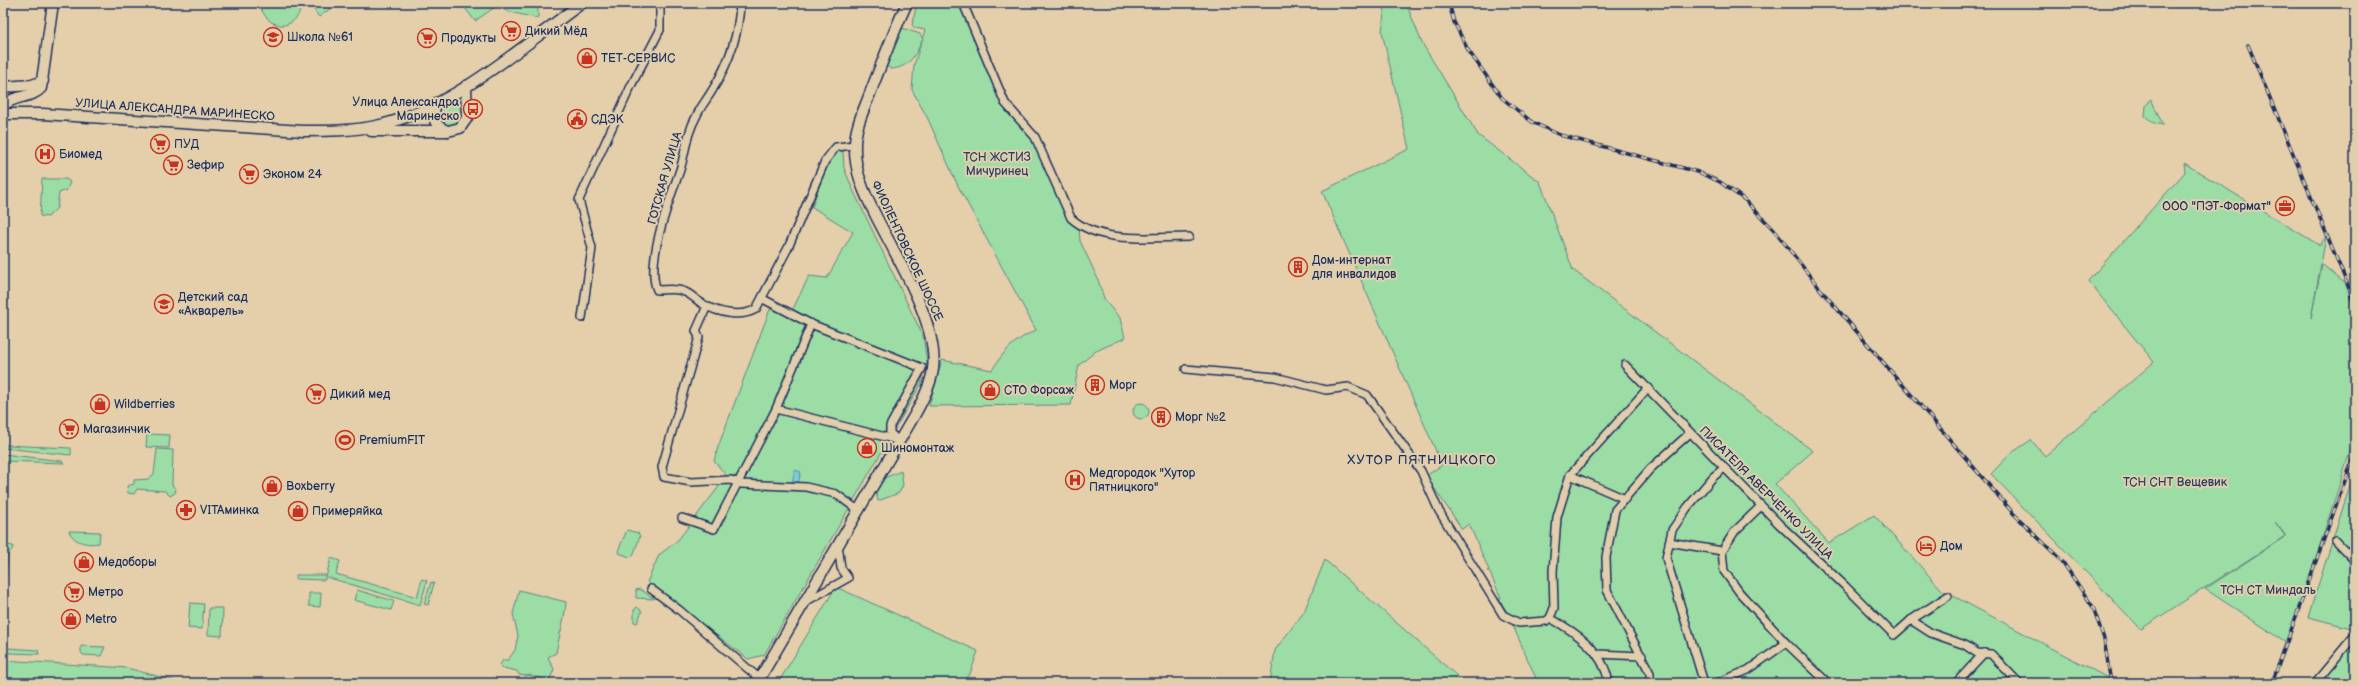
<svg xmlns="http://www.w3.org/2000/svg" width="2358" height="686" font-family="'Balsamiq Sans',sans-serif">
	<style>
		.green { fill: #9cdca5; stroke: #5c8682 }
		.water { fill: #7cccd8; stroke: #558da7 }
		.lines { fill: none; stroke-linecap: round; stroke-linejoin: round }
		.street-casing { stroke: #1b2f5e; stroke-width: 10 }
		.secondary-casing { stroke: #1b2f5e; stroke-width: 13 }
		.street { stroke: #e1ceac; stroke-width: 7 }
		.secondary { stroke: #e1ceac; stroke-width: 10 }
		.rail-casing { stroke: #1b2f5e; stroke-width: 3.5 }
		.rail { stroke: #e1ceac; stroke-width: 2; stroke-dasharray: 6; stroke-linecap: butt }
		.labels { text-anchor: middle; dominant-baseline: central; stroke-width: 4; stroke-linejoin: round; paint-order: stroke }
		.poi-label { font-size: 12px; fill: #1b2f5e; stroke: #e1ceac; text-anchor: start }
		.street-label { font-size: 12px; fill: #1b2f5e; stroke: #e1ceac }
		.park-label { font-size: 12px; fill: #284065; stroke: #e1ceac }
		.neighbourhood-label { font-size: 13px; letter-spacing: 1px; fill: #1b2f5e; stroke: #e1ceac }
	</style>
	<rect width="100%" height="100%" fill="#e4cfaa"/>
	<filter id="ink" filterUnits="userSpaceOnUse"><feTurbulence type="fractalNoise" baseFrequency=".025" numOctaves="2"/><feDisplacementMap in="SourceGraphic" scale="8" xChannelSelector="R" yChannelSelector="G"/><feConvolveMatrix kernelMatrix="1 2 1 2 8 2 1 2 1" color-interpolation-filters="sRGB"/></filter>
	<g filter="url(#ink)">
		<g class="green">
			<path d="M 257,3 L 300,3 C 303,16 289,29 276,24 C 267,22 262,10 257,3 Z"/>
			<polygon points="309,3 333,3 335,5 319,17"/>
			<polygon points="461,3 492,3 495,7 475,21"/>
			<polygon points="506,3 538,3 538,17 536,18 506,11 502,6"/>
			<path d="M 917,3 L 961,3 L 1004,105 L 1034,139 L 1079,228 L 1080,241 L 1097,277 L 1105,301 L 1120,318 L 1125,338 L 1096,351 L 1079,365 L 1071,405 L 929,406 L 942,360 L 992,370 C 1006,348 1014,341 1036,330 L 958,186 L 928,119 L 912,90 L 914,65 L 925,30 L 915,28 L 912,25 Z"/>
			<polygon points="1385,3 1406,3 1422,43 1478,135 1540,182 1573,270 1813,451 1775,484 1829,543 1874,515 1942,590 2106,677 2106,683 1538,683 1507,612 1499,599 1501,598 1489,571 1487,571 1489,570 1469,524 1462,529 1426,476 1442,465 1322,191 1409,149 1382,32"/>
			<path d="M 902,28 L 920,34 L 923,39 C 915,55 911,67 891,69 L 885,65 Z"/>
			<polygon points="2151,99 2163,125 2154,123 2145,116 2146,106"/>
			<circle cx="451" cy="114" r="13"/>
			<polygon points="838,151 843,151 844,168 854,192 923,336 927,362 921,384 764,655 748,659 647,582 659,555 678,540 727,476 714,461 718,447 770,309 790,315 809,276 827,278 853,232 812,207 828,161"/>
			<polygon points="2184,163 2319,245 2326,237 2311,318 2322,264 2352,290 2355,301 2355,436 2311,573 2286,642 2205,589 2286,536 2275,522 2285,536 2141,629 1991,474 2010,454 2031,440 2045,456 2154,362 2088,281 2185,172"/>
			<polygon points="42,179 66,179 70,182 67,190 59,193 57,208 48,217 40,216"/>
			<circle cx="1141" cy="411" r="8"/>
			<polygon points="147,434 170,435 169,448 146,447"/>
			<polygon points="3,445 71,448 71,455 3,448"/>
			<polygon points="157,449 173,450 172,485 176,489 175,493 170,496 165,491 137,489 134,494 128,493 127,486 134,484 134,480 148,479 154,474"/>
			<polygon points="3,454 62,461 64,463 3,461"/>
			<polygon points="2355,470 2355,629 2308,617"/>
			<polygon points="901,471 903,485 899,493 878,501 875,489 877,481"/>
			<polygon points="627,530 638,533 640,536 633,556 630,557 619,553 618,551"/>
			<path d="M 69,531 L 100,532 L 99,543 C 87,545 74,543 69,531 Z"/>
			<polygon points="7,545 13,546 13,548 8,555 5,585 3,578"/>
			<polygon points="331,558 340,561 336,574 417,597 422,579 427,581 420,605 326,577"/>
			<polygon points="1325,560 1465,683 1270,683 1275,650 1304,612"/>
			<polygon points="296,575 325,575 325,580 296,579"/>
			<polygon points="431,582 434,583 428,605 424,604"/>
			<polygon points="836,587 978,651 970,674 960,683 778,683"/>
			<polygon points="640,589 654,599 636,598 636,590"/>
			<polygon points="357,590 394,601 391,610 354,600"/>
			<path d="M 519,590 L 566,602 C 565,620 559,635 556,653 L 548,657 L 554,669 L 549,682 L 539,677 L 532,677 L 530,675 L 526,676 L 519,675 L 517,671 L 503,668 L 500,665 L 503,660 L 508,660 L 515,650 L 518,636 L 513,614 Z"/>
			<polygon points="309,593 321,593 320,607 309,606"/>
			<polygon points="190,603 204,604 202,629 188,628"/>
			<polygon points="637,607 642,611 637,623 634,622 634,610"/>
			<polygon points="209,608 223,608 222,636 208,635"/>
			<polygon points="3,626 5,626 5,646 8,648 38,650 39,654 10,653 3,650"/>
			<polygon points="2355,633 2355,683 2317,683"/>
			<polygon points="81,646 105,647 101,656 83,655 81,652"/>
			<polygon points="3,660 127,668 183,683 3,683"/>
		</g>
		<polygon class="water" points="795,470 801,472 798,483 792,482"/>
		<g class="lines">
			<defs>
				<g id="street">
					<path d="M 740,3 C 739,33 729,63 713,89 C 708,98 701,106 697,115 C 686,135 686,150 680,170 C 670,198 645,263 657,290 C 664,290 675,288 682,291 C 691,293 695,300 703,304 C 718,313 741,318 756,309 L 788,248 L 825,161 L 836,147 L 855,145"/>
					<path d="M 963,3 L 1005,103 L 1035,137 L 1071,218 C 1101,245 1152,237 1189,237"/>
					<polyline points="763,299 811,324 922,368 890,426 890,433 899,441"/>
					<polyline points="707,306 696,331 699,337 662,467 664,477 691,482 731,480 741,484 806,487 836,494 858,510"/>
					<polyline points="582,318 592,248 579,200 631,86 660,30 660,3"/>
					<polyline points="1625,365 1779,524 1845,586 1894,635 1911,620 1948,596"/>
					<polyline points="1186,369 1275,377 1326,390 1348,387 1367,395 1421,471 1439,511 1503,615 1519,623 1546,621 1550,618 1554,608 1553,572 1557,517 1570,475 1648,388"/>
					<polyline points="776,409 897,440"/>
					<polyline points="1570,475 1625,499"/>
					<polyline points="1761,506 1735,531 1722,551 1724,571 1740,593 1786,643 1828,683"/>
					<polyline points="682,518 714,529 776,409 811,324"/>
					<polyline points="2336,541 2355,561"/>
					<polyline points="1669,542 1722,551"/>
					<polyline points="651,589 678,609 760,679"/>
					<polyline points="805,602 848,578 841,568 838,544"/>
					<path d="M 1550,618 C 1577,633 1603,650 1609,683"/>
					<polyline points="1911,620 1931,633 1965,645 1977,653 1991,654 2019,683"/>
					<polyline points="1597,654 1642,656"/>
					<polyline points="1650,683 1650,673 1607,590 1606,557 1615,510 1650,469 1690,433"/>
					<polyline points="1704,683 1666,558 1672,530 1687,508 1713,477 1723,469"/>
					<polyline points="1717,683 1748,670 1786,643"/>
					<polyline points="1956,683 1984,653"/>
					<polyline points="2315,683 2355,635"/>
				</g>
				<g id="secondary">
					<polyline points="3,87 32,85 43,81"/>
					<path d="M 436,103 C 432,116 433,127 448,131 L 460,128 L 467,118 L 466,86"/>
					<path d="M 3,106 C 14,94 32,99 41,88 L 53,3"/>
					<path d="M 3,114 L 43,114 L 303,131 C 328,131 352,131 376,126 C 451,110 521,47 582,3"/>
					<polyline points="371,131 448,131"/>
					<path d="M 757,683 L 914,416 C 922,402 931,385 933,369 C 939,324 895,255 875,214 C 864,193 854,170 855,145 C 855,128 863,112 869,96 C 881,65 893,33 907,3"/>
				</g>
			</defs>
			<use href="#street" class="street-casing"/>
			<use href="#secondary" class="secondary-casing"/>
			<use href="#street" class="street"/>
			<use href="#secondary" class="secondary"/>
			<defs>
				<g id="rail">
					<polyline points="1449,3 1454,22 1468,50 1502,98 1532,122 1560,135 1698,172 1720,182 1745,200 1775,231 1820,289 2013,513 2062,561 2093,607 2104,639 2111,683"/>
					<polyline points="2248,45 2348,286 2355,308"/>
					<polyline points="2272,683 2355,453"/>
				</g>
			</defs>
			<use href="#rail" class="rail-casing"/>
			<use href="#rail" class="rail"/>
		</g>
	</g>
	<defs>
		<symbol id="supermarket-ring" viewBox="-11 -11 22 22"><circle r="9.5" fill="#e1ceac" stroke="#c8321e" stroke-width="1.5"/><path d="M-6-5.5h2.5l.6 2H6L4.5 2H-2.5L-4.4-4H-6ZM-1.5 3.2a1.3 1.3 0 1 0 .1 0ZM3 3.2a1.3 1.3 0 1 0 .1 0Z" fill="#c8321e"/></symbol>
		<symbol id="school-ring" viewBox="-11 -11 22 22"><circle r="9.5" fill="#e1ceac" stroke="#c8321e" stroke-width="1.5"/><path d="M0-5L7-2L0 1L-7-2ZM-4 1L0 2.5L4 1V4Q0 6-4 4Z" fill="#c8321e"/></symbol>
		<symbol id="shop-ring" viewBox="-11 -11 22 22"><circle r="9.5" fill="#e1ceac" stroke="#c8321e" stroke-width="1.5"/><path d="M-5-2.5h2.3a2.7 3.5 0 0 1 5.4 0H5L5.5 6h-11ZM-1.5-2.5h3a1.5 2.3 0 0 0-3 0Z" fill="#c8321e"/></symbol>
		<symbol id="bus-ring" viewBox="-11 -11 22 22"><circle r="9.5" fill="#e1ceac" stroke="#c8321e" stroke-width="1.5"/><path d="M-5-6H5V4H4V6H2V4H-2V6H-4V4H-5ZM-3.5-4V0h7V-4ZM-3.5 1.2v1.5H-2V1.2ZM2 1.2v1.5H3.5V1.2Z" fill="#c8321e"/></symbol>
		<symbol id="civic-ring" viewBox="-11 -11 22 22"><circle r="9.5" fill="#e1ceac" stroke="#c8321e" stroke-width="1.5"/><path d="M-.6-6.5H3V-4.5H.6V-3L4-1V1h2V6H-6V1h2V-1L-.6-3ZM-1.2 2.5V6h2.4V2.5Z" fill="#c8321e"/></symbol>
		<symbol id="hospital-ring" viewBox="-11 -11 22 22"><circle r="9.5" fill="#e1ceac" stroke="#c8321e" stroke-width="1.5"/><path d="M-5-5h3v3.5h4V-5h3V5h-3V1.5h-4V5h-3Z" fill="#c8321e"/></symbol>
		<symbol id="office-ring" viewBox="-11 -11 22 22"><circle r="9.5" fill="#e1ceac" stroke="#c8321e" stroke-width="1.5"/><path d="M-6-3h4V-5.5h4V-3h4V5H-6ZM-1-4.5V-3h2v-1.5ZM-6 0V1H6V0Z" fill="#c8321e"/></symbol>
		<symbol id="building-ring" viewBox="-11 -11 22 22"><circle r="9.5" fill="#e1ceac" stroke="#c8321e" stroke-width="1.5"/><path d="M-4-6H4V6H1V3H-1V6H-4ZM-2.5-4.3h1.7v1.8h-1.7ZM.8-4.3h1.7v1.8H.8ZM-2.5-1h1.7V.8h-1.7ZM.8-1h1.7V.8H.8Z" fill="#c8321e"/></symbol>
		<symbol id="stadium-ring" viewBox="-11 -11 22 22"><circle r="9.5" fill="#e1ceac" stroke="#c8321e" stroke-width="1.5"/><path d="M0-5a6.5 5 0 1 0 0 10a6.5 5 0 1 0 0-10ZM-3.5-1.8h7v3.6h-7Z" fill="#c8321e"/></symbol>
		<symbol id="pharmacy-ring" viewBox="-11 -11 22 22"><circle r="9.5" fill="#e1ceac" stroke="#c8321e" stroke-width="1.5"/><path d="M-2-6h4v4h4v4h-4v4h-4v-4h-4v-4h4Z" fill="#c8321e"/></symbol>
		<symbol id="hotel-ring" viewBox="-11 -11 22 22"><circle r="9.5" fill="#e1ceac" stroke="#c8321e" stroke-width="1.5"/><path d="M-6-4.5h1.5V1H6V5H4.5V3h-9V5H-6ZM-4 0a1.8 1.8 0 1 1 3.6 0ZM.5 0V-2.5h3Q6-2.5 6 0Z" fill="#c8321e"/></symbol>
	</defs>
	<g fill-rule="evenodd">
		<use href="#supermarket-ring" x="500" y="20" width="22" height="22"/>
		<use href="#school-ring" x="262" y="26" width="22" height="22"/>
		<use href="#supermarket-ring" x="416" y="27" width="22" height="22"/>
		<use href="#shop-ring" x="576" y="47" width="22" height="22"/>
		<use href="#bus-ring" x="462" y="98" width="22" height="22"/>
		<use href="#civic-ring" x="566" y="108" width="22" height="22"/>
		<use href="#supermarket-ring" x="149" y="133" width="22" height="22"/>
		<use href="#hospital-ring" x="34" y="143" width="22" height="22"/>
		<use href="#supermarket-ring" x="162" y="154" width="22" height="22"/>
		<use href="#supermarket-ring" x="238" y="163" width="22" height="22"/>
		<use href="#office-ring" x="2274" y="195" width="22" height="22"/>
		<use href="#building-ring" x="1287" y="256" width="22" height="22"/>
		<use href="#school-ring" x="153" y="293" width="22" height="22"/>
		<use href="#building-ring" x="1084" y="374" width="22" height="22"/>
		<use href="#shop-ring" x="979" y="379" width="22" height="22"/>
		<use href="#supermarket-ring" x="305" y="383" width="22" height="22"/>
		<use href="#shop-ring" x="89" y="393" width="22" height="22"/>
		<use href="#building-ring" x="1150" y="406" width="22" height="22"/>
		<use href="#supermarket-ring" x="58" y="418" width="22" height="22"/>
		<use href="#stadium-ring" x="334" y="429" width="22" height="22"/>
		<use href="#shop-ring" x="856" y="437" width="22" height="22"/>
		<use href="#hospital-ring" x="1064" y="469" width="22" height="22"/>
		<use href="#shop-ring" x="261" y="475" width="22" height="22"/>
		<use href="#pharmacy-ring" x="175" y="499" width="22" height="22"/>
		<use href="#shop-ring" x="287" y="500" width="22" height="22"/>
		<use href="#hotel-ring" x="1915" y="535" width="22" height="22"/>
		<use href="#shop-ring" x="73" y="551" width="22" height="22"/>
		<use href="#supermarket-ring" x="63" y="581" width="22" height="22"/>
		<use href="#shop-ring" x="60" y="608" width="22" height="22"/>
	</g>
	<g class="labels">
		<g class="poi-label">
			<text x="525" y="31">Дикий Мёд</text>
			<text x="287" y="37">Школа №61</text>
			<text x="441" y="38">Продукты</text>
			<text x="601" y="58">ТЕТ-СЕРВИС</text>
			<text x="459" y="102" text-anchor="end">Улица Александра<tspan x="459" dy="14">Маринеско</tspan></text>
			<text x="591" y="119">СДЭК</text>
			<text x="174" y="144">ПУД</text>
			<text x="59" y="154">Биомед</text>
			<text x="187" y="165">Зефир</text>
			<text x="263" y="174">Эконом 24</text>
			<text x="2271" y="206" text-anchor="end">ООО "ПЭТ-Формат"</text>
			<text x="1312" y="260">Дом-интернат<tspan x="1312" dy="14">для инвалидов</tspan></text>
			<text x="178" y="297">Детский сад<tspan x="178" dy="14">«Акварель»</tspan></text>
			<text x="1109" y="385">Морг</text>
			<text x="1004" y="390">СТО Форсаж</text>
			<text x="330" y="394">Дикий мед</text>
			<text x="114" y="404">Wildberries</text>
			<text x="1175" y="417">Морг №2</text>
			<text x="83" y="429">Магазинчик</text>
			<text x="359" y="440">PremiumFIT</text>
			<text x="881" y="448">Шиномонтаж</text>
			<text x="1089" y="473">Медгородок "Хутор<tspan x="1089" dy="14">Пятницкого"</tspan></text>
			<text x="286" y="486">Boxberry</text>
			<text x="200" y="510">VITAминка</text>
			<text x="312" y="511">Примеряйка</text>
			<text x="1940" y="546">Дом</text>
			<text x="98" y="562">Медоборы</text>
			<text x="88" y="592">Метро</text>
			<text x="85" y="619">Metro</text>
		</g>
		<g class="street-label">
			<text transform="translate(175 110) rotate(4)">УЛИЦА АЛЕКСАНДРА МАРИНЕСКО</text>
			<text transform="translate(665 178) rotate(-74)">ГОТСКАЯ УЛИЦА</text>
			<text transform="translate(907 251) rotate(65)">ФИОЛЕНТОВСКОЕ ШОССЕ</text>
			<text transform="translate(1766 493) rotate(45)">ПИСАТЕЛЯ АВЕРЧЕНКО УЛИЦА</text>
		</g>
		<g class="park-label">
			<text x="997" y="157">ТСН ЖСТИЗ<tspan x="997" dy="14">Мичуринец</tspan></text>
			<text x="2175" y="482">ТСН СНТ Вещевик</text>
			<text x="2268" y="590">ТСН СТ Миндаль</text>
		</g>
		<g class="neighbourhood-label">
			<text x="1422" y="460">ХУТОР ПЯТНИЦКОГО</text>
		</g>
	</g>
	<rect width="2358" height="686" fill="none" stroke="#e1ceac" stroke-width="16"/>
	<rect x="8" y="8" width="2342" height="670" fill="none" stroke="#1b2f5e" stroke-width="1.5" filter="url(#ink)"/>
</svg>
